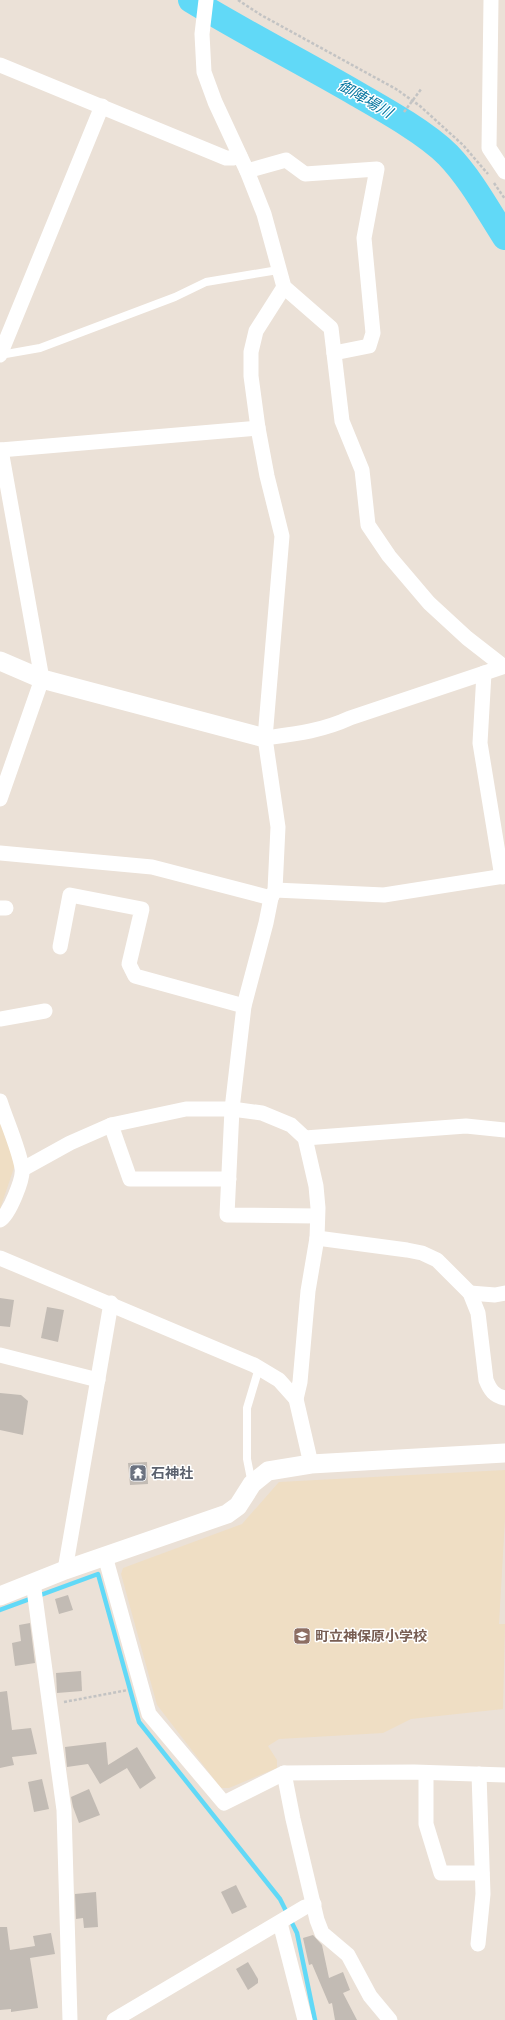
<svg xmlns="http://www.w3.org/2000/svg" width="505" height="2020" font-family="Jost,'Noto Sans JP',sans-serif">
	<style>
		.education { fill: #efdec4 }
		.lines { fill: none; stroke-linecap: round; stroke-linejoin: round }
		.stream { stroke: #61d9f7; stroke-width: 4.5 }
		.river { stroke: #61d9f7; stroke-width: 26 }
		.building { fill: #c2bbb4 }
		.path { stroke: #c3c3c3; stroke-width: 2.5; stroke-dasharray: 3 2; stroke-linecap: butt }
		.service { stroke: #fff; stroke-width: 8 }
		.minor { stroke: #fff; stroke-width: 15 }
		.tertiary { stroke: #fff; stroke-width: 19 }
		.labels { text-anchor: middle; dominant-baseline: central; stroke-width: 3; stroke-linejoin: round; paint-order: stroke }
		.worship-label { font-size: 14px; font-weight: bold; fill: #5b616d; stroke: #fff; text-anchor: start }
		.education-label { font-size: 14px; font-weight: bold; fill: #785e54; stroke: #fff; text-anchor: start }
		.water-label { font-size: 15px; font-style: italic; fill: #04749e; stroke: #fff }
	</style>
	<rect width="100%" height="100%" fill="#ebe1d7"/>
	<g class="education">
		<polygon points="0,1122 16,1162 0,1209"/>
		<polygon points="505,1470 505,1519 499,1624 505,1624 503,1709 411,1719 383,1733 279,1739 268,1746 277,1760 277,1768 229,1788 221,1788 157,1705 121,1574 123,1568 242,1524 279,1482"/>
	</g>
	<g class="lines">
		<polyline class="stream" points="0,1610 98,1574 139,1722 280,1899 297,1933 315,2020"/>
		<path class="river" d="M 191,0 C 245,33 302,62 357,94 C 385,110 426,133 448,155 C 471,179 487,209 505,237"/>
	</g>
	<g class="building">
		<polygon points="0,1298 14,1300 10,1327 0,1326"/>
		<polygon points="47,1307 64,1310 58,1342 41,1338"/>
		<polygon points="0,1393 21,1395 28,1401 23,1435 0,1430"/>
		<polygon points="147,1462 148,1484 130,1485 128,1463"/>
		<polygon points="68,1595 73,1610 59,1614 55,1599"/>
		<polygon points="30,1623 35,1663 15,1666 12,1643 21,1641 19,1625"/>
		<polygon points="81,1671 82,1691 57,1693 56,1673"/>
		<polygon points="7,1691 12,1730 31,1728 37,1754 12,1757 14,1765 0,1768 0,1692"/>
		<polygon points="106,1742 108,1765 137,1747 156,1778 140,1789 127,1768 100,1784 88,1764 67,1767 65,1747"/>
		<polygon points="42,1779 49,1809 34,1812 28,1782"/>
		<polygon points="89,1789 100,1815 79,1823 73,1807 71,1797"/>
		<polygon points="236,1885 247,1907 232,1914 221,1892"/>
		<polygon points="96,1892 98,1927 84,1928 83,1918 76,1919 75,1894"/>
		<polygon points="0,1927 7,1927 10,1950 35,1946 33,1936 51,1933 55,1954 30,1958 38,2008 11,2012 11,2009 0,2010"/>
		<polygon points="313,1935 322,1945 329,1978 343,1972 350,1990 343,1993 357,2020 335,2020 332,2003 329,2004 312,1964 309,1965 303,1938"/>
		<polygon points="248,1962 258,1979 258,1983 248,1990 236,1969"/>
	</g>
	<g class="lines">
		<g class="path">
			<polyline points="238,0 261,15 396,89 420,106 463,145 488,174"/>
			<polyline points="404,112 422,88"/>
			<polyline points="494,183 505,199"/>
			<polyline points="64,1702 128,1690"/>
		</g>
		<g class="service">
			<polyline points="0,355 40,348 175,297 206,282 278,270"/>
			<polyline points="252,1484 247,1459 247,1408 259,1368"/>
		</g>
		<g class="minor">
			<polyline points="206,0 202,34 204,72 215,102 247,171 264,214 284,287 331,328 342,421 362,470 368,525 389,556 429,603 467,638 503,666"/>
			<polyline points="491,0 489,148 505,172"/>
			<polyline points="0,65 226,158 233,158 240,156"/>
			<polyline points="247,171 286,160 305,174 377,169 364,238 373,333 369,346 334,353"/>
			<polyline points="284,287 256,331 251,352 251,376 258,428 267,476 282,536 265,738 278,827 275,890 271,898 266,923 244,1006 232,1109 227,1215 317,1216"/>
			<polyline points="0,355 102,106"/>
			<polyline points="0,450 258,428"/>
			<polyline points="484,673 480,743 502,877"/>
			<path d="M 265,738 C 295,734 322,731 350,718 L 505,666"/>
			<polyline points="0,799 42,679 1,450"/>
			<polyline points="0,853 152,867 271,898"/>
			<polyline points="275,890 384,895 505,876"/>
			<polyline points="0,908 6,908"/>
			<polyline points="60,947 70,895 142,909 129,964 135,976 244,1006"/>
			<polyline points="0,1019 45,1011"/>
			<path d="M 0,1101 C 6,1120 19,1149 22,1168 C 24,1178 9,1215 0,1220"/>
			<polyline points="111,1125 130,1179 229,1179"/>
			<polyline points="305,1138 466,1126 505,1130"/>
			<polyline points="23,1169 70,1143 111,1125 186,1109 232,1109 262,1113 291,1125 305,1138 316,1186 318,1208 317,1238 308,1291 300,1382 296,1399"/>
			<path d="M 317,1238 L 407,1250 L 422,1253 L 437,1260 L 470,1293 L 478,1313 L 486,1380 C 490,1390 494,1396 505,1398"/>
			<polyline points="0,1258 254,1365 279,1380 296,1399 311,1464"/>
			<polyline points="470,1293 495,1295 505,1293"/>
			<polyline points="0,1355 98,1380"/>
			<polyline points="105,1556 149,1714 224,1803 284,1773 414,1772 505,1775"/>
			<polyline points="65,1570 111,1303"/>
			<polyline points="33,1582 64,1810 70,2020"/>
			<polyline points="284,1773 293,1819 317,1920 322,1933 348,1955 370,1996 390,2020"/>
			<polyline points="426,1773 426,1824 441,1873 482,1873"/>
			<polyline points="280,1923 305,2020"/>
			<polyline points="478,1944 483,1894 479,1774"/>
			<polyline points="114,2020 305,1907 314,1904"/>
		</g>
		<g class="tertiary">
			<polyline points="0,661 42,679 265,738"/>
			<polyline points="0,1596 65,1570 227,1514 238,1506 252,1484 268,1471 311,1464 505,1453"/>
		</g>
	</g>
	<defs>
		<symbol id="temple-square" viewBox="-11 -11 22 22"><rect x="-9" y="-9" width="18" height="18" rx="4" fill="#6b7280" stroke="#fff"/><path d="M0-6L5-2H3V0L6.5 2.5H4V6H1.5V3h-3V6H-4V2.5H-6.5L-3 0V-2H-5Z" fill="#fff"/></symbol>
		<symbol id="school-square" viewBox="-11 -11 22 22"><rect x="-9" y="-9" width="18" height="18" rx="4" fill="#8d6e63" stroke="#fff"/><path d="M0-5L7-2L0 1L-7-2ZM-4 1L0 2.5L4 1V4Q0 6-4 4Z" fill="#fff"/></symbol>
	</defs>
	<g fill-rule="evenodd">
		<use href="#temple-square" x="128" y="1463" width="20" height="20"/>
		<use href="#school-square" x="292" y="1626" width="20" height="20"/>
	</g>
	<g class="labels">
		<g class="worship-label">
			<text x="151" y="1473">石神社</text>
		</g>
		<g class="education-label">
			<text x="315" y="1636">町立神保原小学校</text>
		</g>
		<g class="water-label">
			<text transform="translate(365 99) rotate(30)">御陣場川</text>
		</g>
	</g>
</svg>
